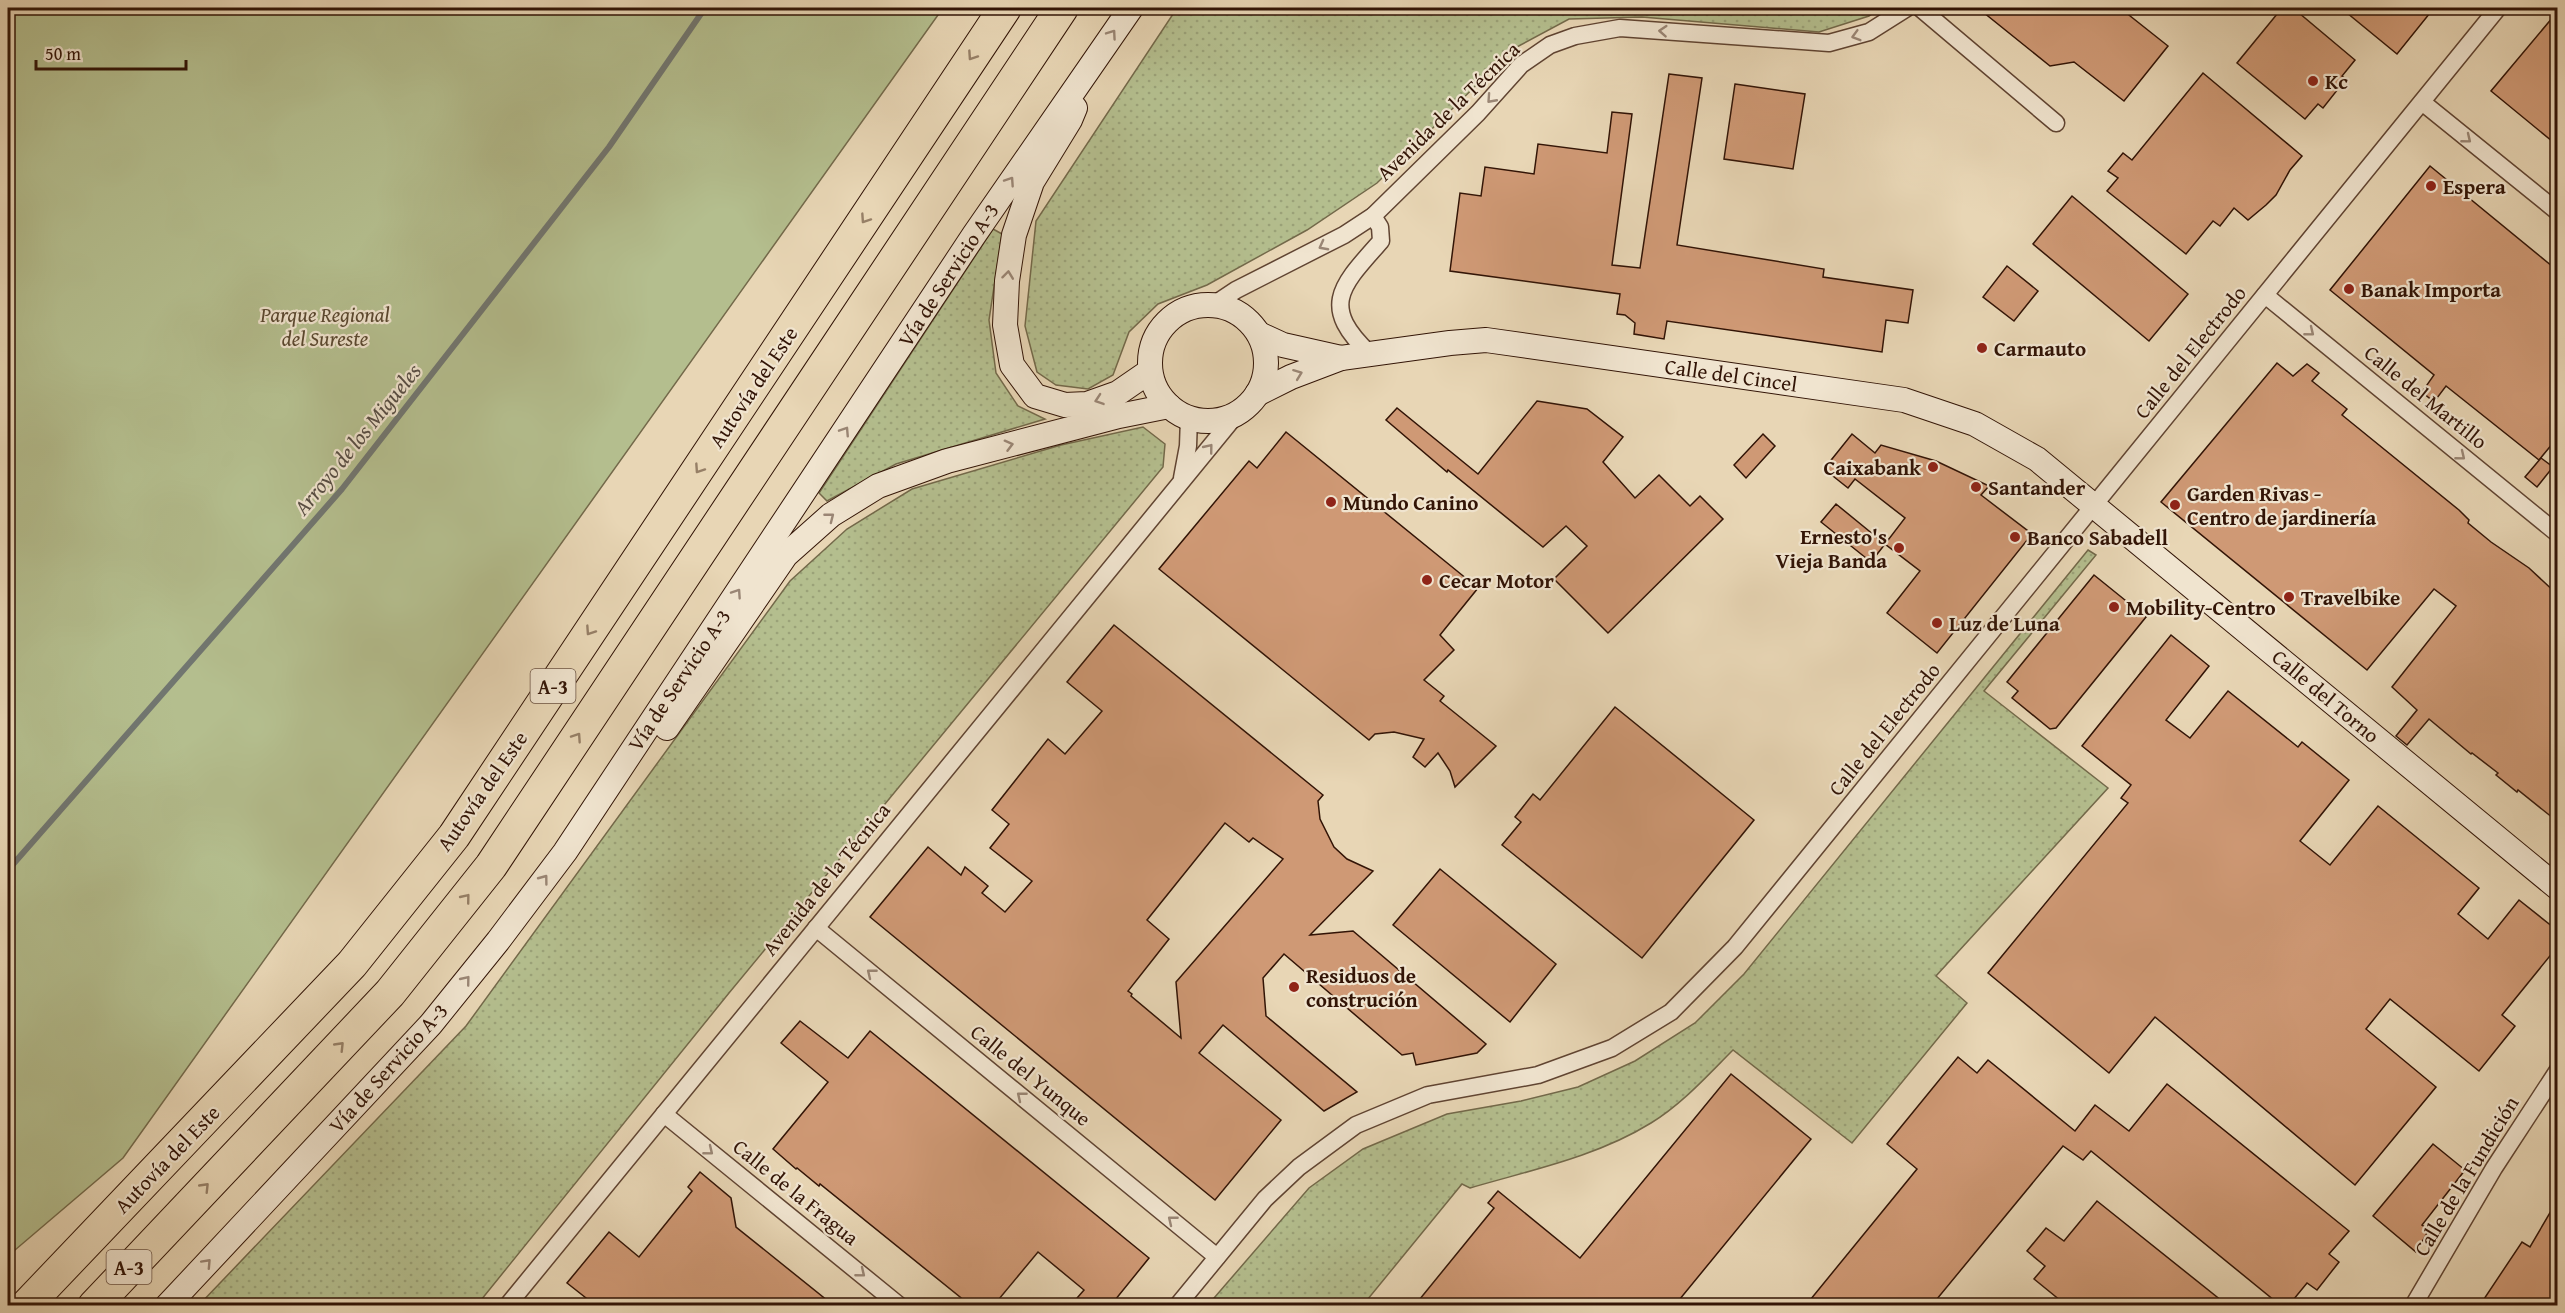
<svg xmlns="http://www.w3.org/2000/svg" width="2565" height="1313" font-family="'Gentium Book Plus',serif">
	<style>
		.grass { fill: url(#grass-dots); stroke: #73694a; stroke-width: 1.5 }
		.park { fill: #b4be8e; stroke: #73694a; stroke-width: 1.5 }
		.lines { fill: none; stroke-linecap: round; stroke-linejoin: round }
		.stream { stroke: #717670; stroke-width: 6 }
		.building { fill: #cf9975; stroke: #321406; stroke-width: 1.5; fill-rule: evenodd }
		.street-casing { stroke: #604432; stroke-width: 19 }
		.secondary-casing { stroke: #321406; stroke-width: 26 }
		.highway-casing { stroke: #321406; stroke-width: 34 }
		.street { stroke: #f0e4cf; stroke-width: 16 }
		.secondary { stroke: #f0e4cf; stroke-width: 24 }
		.highway { stroke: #e8d6b5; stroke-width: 32 }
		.oneway { stroke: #9a8675 }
		.oneway2 { stroke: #967f66 }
		.poi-dot { fill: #8f2418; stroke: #f0e4cf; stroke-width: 2 }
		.labels { text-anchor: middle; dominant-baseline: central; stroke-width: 4.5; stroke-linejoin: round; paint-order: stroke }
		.shield { fill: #f0e4cf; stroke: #6b5242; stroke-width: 1.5 }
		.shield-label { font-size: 20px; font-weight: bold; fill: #321406 }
		.poi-label { font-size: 21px; font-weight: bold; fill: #321406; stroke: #f0e4cf; text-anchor: start }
		.street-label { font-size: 21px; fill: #321406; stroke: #f0e4cf }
		.park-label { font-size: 21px; font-style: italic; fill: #59472f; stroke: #f0e4cf }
		.water-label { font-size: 22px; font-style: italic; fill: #574d44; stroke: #f0e4cf }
	</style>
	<defs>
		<pattern id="grass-dots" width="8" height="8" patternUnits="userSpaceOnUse" patternTransform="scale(1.5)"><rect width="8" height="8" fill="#b4be8e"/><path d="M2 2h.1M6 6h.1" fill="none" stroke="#9ba279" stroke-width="1.8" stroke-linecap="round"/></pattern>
	</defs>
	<rect width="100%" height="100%" fill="#e8d6b5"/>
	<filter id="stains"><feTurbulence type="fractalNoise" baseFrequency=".00333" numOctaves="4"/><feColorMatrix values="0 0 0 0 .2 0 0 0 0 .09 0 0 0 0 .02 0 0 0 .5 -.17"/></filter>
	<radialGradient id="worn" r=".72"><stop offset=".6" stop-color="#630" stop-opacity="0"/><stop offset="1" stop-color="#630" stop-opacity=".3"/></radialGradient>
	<g class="grass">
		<polygon points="1177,8 1880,8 1869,16 1819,32 1642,17 1569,19 1513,49 1377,183 1307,230 1207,285 1158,304 1129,332 1113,375 1088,389 1056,385 1037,372 1025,326 1036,221"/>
		<polygon points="993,229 1002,234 989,320 996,373 1018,406 1045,419 896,464 827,501 819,493"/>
		<polygon points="1143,427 1165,444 1163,467 729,993 477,1305 199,1305 466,1026 790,581 847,529 912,489 1061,445"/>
		<path d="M 2088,550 L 2096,555 L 1984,691 L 2108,788 L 1936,976 L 1967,1003 L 1852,1143 L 1733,1050 C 1707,1076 1682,1104 1651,1123 C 1596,1157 1531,1170 1470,1188 L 1462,1184 L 1363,1305 L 1208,1305 L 1309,1188 L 1363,1149 L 1447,1114 L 1521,1101 L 1578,1087 L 1635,1061 L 1695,1023 L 1744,974 Z"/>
	</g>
	<polygon class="park" points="8,8 943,8 123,1158 8,1256"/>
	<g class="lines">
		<polyline class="stream" points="8,870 342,489 609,147 705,8"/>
	</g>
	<g class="building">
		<polygon points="1978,8 2120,8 2168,46 2124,101 2074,62 2050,66"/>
		<polygon points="2282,8 2293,8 2355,60 2342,76 2346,79 2323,108 2318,104 2305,119 2237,63"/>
		<polygon points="2341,8 2434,8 2397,54"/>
		<polygon points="2558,11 2558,146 2491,91"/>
		<polygon points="2203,73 2302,156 2290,170 2276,195 2266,205 2248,220 2234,208 2220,226 2213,221 2186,254 2107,191 2118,178 2108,171 2123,153 2132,160"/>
		<polygon points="1669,74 1702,78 1677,245 1824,269 1823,277 1913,290 1908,323 1886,320 1882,352 1667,321 1664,339 1634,334 1635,323 1625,315 1617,314 1620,294 1450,271 1460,193 1481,196 1485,167 1534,174 1538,144 1607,153 1612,112 1632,114 1612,265 1640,268"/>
		<polygon points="1735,84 1805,94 1793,169 1724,159"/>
		<polygon points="2430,166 2558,271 2558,437 2539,460 2446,386 2434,402 2422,392 2434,375 2330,290"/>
		<polygon points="2072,196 2188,294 2149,341 2033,244"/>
		<polygon points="2007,266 2038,291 2014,321 1983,297"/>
		<polygon points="2277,363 2293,376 2307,364 2319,373 2312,381 2347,409 2342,415 2459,510 2469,520 2468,523 2491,542 2529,568 2558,595 2558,822 2518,790 2517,792 2496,775 2498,773 2472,753 2471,754 2429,719 2407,745 2396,736 2417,710 2392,687 2456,606 2434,589 2367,670 2161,502"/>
		<polygon points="1537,401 1587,409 1623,437 1603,462 1635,498 1659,475 1690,506 1700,496 1723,519 1608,633 1554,579 1587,546 1566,526 1543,547 1448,470 1447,472 1386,420 1397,408 1478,474"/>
		<polygon points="1286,432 1478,588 1440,635 1454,650 1424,680 1444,696 1440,701 1496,746 1455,787 1450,771 1438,753 1425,767 1413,757 1424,739 1394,732 1375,734 1369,740 1159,569 1249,461 1257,468"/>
		<polygon points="1763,434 1775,446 1746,478 1734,465"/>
		<polygon points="1852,434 1875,453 1881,445 1936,461 1989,486 1981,495 2032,534 1937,653 1887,613 1920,571 1885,544 1905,518 1855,479 1848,488 1824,469"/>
		<polygon points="2541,458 2553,467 2537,487 2525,477"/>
		<polygon points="1836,504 1885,544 1871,562 1821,522"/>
		<polygon points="2094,575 2146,617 2056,728 2050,729 2012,698 2018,691 2007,682"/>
		<path d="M 1114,625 L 1323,795 L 1318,801 L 1320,819 L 1334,847 L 1347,859 L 1373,871 L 1310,935 L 1353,931 L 1486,1044 L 1477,1053 L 1416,1065 L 1413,1053 L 1402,1055 L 1284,954 L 1263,978 L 1266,1016 L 1357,1092 L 1324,1111 L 1223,1025 L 1199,1053 L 1281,1120 L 1215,1200 L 870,917 L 928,847 L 961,875 L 965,867 L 988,886 L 982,893 L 1005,912 L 1032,881 L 990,848 L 1009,824 L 992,810 L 1048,739 L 1065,754 L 1102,711 L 1067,682 ZM 1225,823 L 1249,842 L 1253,838 L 1283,859 L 1176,982 L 1181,1038 L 1131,996 L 1132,994 L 1128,991 L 1169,939 L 1147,920 Z"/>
		<polygon points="2171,635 2209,666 2166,720 2190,738 2228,691 2298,747 2302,742 2349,780 2300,841 2330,865 2378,806 2479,888 2458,914 2488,939 2519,900 2558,931 2558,946 2502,1015 2515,1026 2479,1071 2390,999 2366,1029 2436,1087 2355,1185 2155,1017 2109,1073 1988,973 2128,803 2121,798 2131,785 2082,746"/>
		<polygon points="1615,707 1754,820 1642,958 1502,845 1521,822 1515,817 1533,794 1540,800"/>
		<polygon points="1440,869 1556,964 1510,1022 1393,925"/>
		<polygon points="800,1021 848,1058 870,1031 1149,1258 1111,1305 1071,1305 1084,1290 1038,1252 994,1305 970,1305 820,1184 819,1186 797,1168 796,1169 773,1149 828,1082 781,1043"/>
		<polygon points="1958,1057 1977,1073 1988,1060 2075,1131 2095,1105 2129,1131 2167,1084 2349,1231 2329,1254 2339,1262 2317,1290 2307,1283 2289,1305 2280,1305 2091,1151 2083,1160 2063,1146 1932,1305 1806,1305 1917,1169 1887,1144"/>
		<polygon points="1731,1074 1811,1139 1675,1305 1415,1305 1494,1208 1488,1203 1498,1191 1580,1258"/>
		<polygon points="2433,1144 2465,1170 2422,1225 2429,1230 2416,1252 2373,1216"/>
		<polygon points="700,1172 731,1198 736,1227 833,1305 595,1305 567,1283 609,1232 639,1257 692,1191 688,1187"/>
		<polygon points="2558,1199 2558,1305 2480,1305 2522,1242 2530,1247"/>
		<polygon points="2097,1201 2227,1305 2066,1305 2034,1279 2045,1266 2027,1251 2046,1228 2064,1241"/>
	</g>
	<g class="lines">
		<defs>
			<g id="street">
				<polyline points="1920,8 2056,123"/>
				<polyline points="2422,102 2558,212"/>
				<polyline points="2265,295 2558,534"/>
				<polyline points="1215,304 1236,290 1344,235 1373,216 1478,113 1521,65 1550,45 1575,36 1620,28 1829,43 1869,32 1907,8"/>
				<path d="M 1370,354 C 1319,306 1341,286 1381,241 L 1380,227 L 1373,216"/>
				<polyline points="1182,478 1188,446 1189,418"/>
				<polyline points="816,928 1217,1257"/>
				<polyline points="664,1114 900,1306"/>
				<polyline points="507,1306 1236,415"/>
				<polyline points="1177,1306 1265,1199 1299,1167 1356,1125 1428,1095 1538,1075 1612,1048 1671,1012 1735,947 2498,8"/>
				<polyline points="2413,1306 2494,1168 2558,1070"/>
			</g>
			<g id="secondary">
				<polyline points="1075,108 1070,120 1032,182 1014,235 1007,281 1005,325 1012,365 1035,396 1065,405 1087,404 1118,393 1150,371"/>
				<circle cx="1208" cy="363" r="58"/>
				<polyline points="1259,334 1283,345 1341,358"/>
				<polyline points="1257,394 1291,377 1341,358 1450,343 1486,340 1904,400 1975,424 2037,459 2558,888"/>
				<polyline points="667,728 786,555 831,515 878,486 947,461 1119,416 1169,406"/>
				<polyline points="167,1306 431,1024 498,941 565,852 974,235 1131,8"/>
			</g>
			<g id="highway">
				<polyline points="26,1306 352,964 454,836 1005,8"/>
				<polyline points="94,1306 390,993 491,866 1062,8"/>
			</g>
		</defs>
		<use href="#street" class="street-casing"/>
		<use href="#secondary" class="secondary-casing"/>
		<use href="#highway" class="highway-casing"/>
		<use href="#street" class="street"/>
		<use href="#secondary" class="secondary"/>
		<use href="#highway" class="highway"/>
	</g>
	<defs><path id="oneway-chevron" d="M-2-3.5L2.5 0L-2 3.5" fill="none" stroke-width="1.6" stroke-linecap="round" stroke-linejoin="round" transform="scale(1.5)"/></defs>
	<g class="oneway">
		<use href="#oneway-chevron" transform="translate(1663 31) rotate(-176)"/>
		<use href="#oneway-chevron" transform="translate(1112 34) rotate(-55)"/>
		<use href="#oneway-chevron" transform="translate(1856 36) rotate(164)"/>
		<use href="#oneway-chevron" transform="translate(1491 99) rotate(132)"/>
		<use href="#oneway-chevron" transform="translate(2467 139) rotate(39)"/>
		<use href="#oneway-chevron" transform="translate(1010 181) rotate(-56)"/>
		<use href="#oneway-chevron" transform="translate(1323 246) rotate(152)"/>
		<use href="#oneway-chevron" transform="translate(1008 275) rotate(-83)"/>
		<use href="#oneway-chevron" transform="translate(2310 332) rotate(39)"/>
		<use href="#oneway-chevron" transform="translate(1298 374) rotate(-21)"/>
		<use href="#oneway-chevron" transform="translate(1099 400) rotate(161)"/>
		<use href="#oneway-chevron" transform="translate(845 431) rotate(-57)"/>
		<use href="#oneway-chevron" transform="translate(1009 445) rotate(-15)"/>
		<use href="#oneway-chevron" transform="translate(1209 448) rotate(-51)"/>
		<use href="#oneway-chevron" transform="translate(2461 456) rotate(39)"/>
		<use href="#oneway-chevron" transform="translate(830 517) rotate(-38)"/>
		<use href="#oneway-chevron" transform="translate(737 593) rotate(-56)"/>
		<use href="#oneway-chevron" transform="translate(544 879) rotate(-53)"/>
		<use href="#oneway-chevron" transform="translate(871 973) rotate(-141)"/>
		<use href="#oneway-chevron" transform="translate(466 980) rotate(-51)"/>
		<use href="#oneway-chevron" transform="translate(1021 1096) rotate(-141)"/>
		<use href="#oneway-chevron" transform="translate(709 1151) rotate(39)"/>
		<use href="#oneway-chevron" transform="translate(1172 1220) rotate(-141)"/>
		<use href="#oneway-chevron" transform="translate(207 1263) rotate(-47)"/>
		<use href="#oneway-chevron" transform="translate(861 1273) rotate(39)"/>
	</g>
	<g class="oneway2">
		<use href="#oneway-chevron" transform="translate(972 56) rotate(124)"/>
		<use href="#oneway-chevron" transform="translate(865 219) rotate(124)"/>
		<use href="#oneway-chevron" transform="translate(699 469) rotate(124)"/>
		<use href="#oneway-chevron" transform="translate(590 631) rotate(124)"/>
		<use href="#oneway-chevron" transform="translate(577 737) rotate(-56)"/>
		<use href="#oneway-chevron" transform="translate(466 898) rotate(-51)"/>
		<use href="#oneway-chevron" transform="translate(340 1046) rotate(-46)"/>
		<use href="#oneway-chevron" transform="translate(205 1187) rotate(-46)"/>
	</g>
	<g class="poi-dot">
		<circle cx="2313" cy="81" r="6"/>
		<circle cx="2431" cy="186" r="6"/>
		<circle cx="2349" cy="289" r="6"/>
		<circle cx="1982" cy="348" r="6"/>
		<circle cx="1933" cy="467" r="6"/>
		<circle cx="1976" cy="487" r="6"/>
		<circle cx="1331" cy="502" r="6"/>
		<circle cx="2175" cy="505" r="6"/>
		<circle cx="2015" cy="537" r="6"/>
		<circle cx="1899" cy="548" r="6"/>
		<circle cx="1427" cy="580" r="6"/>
		<circle cx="2289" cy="597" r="6"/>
		<circle cx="2114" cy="607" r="6"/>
		<circle cx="1937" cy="623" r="6"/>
		<circle cx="1294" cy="987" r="6"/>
	</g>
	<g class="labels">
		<g class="shield">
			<rect x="530.5" y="669" width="45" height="34" rx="4.5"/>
			<rect x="106.5" y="1250" width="45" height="34" rx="4.5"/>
		</g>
		<g class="shield-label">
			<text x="553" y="686">A-3</text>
			<text x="129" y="1267">A-3</text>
		</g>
		<g class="poi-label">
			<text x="2325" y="81">Kc</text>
			<text x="2443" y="186">Espera</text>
			<text x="2361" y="289">Banak Importa</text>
			<text x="1994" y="348">Carmauto</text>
			<text x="1921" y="467" text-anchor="end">Caixabank</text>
			<text x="1988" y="487">Santander</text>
			<text x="2187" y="493">Garden Rivas -<tspan x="2187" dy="24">Centro de jardinería</tspan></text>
			<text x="1343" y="502">Mundo Canino</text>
			<text x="1887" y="536" text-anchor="end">Ernesto's<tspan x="1887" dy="24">Vieja Banda</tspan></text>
			<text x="2027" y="537">Banco Sabadell</text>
			<text x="1439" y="580">Cecar Motor</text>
			<text x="2301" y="597">Travelbike</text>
			<text x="2126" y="607">Mobility-Centro</text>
			<text x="1949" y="623">Luz de Luna</text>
			<text x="1306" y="975">Residuos de<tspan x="1306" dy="24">construción</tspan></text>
		</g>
		<g class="street-label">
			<text transform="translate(1448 111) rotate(-44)">Avenida de la Técnica</text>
			<text transform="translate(948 275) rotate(-57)">Vía de Servicio A-3</text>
			<text transform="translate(2190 352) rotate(-51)">Calle del Electrodo</text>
			<text transform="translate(1731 375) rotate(8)">Calle del Cincel</text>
			<text transform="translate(753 387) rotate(-56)">Autovía del Este</text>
			<text transform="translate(2426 397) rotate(39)">Calle del Martillo</text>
			<text transform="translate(679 680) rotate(-56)">Vía de Servicio A-3</text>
			<text transform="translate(2326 696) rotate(40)">Calle del Torno</text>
			<text transform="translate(1884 729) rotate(-51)">Calle del Electrodo</text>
			<text transform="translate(482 791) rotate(-55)">Autovía del Este</text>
			<text transform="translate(826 879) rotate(-51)">Avenida de la Técnica</text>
			<text transform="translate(388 1068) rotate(-48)">Vía de Servicio A-3</text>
			<text transform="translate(1031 1075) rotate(39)">Calle del Yunque</text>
			<text transform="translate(167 1159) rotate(-46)">Autovía del Este</text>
			<text transform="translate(2466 1176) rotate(-59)">Calle de la Fundición</text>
			<text transform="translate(796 1192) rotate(39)">Calle de la Fragua</text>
		</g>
		<g class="park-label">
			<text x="325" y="314">Parque Regional<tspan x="325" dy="24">del Sureste</tspan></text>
		</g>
		<g class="water-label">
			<text transform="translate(357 439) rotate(-51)">Arroyo de los Migueles</text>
		</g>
	</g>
	<rect width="2565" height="1313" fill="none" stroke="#e8d6b5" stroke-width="30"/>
	<rect x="9" y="9" width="2547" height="1295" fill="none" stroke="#321406" stroke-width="3"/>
	<rect x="15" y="15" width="2535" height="1283" fill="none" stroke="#321406" stroke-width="1.5"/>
	<path d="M36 60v9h150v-9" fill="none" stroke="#321406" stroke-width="3"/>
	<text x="45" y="60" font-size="18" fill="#321406" stroke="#f0e4cf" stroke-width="4.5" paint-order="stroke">50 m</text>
	<rect width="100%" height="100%" filter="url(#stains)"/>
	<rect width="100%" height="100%" fill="url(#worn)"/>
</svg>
